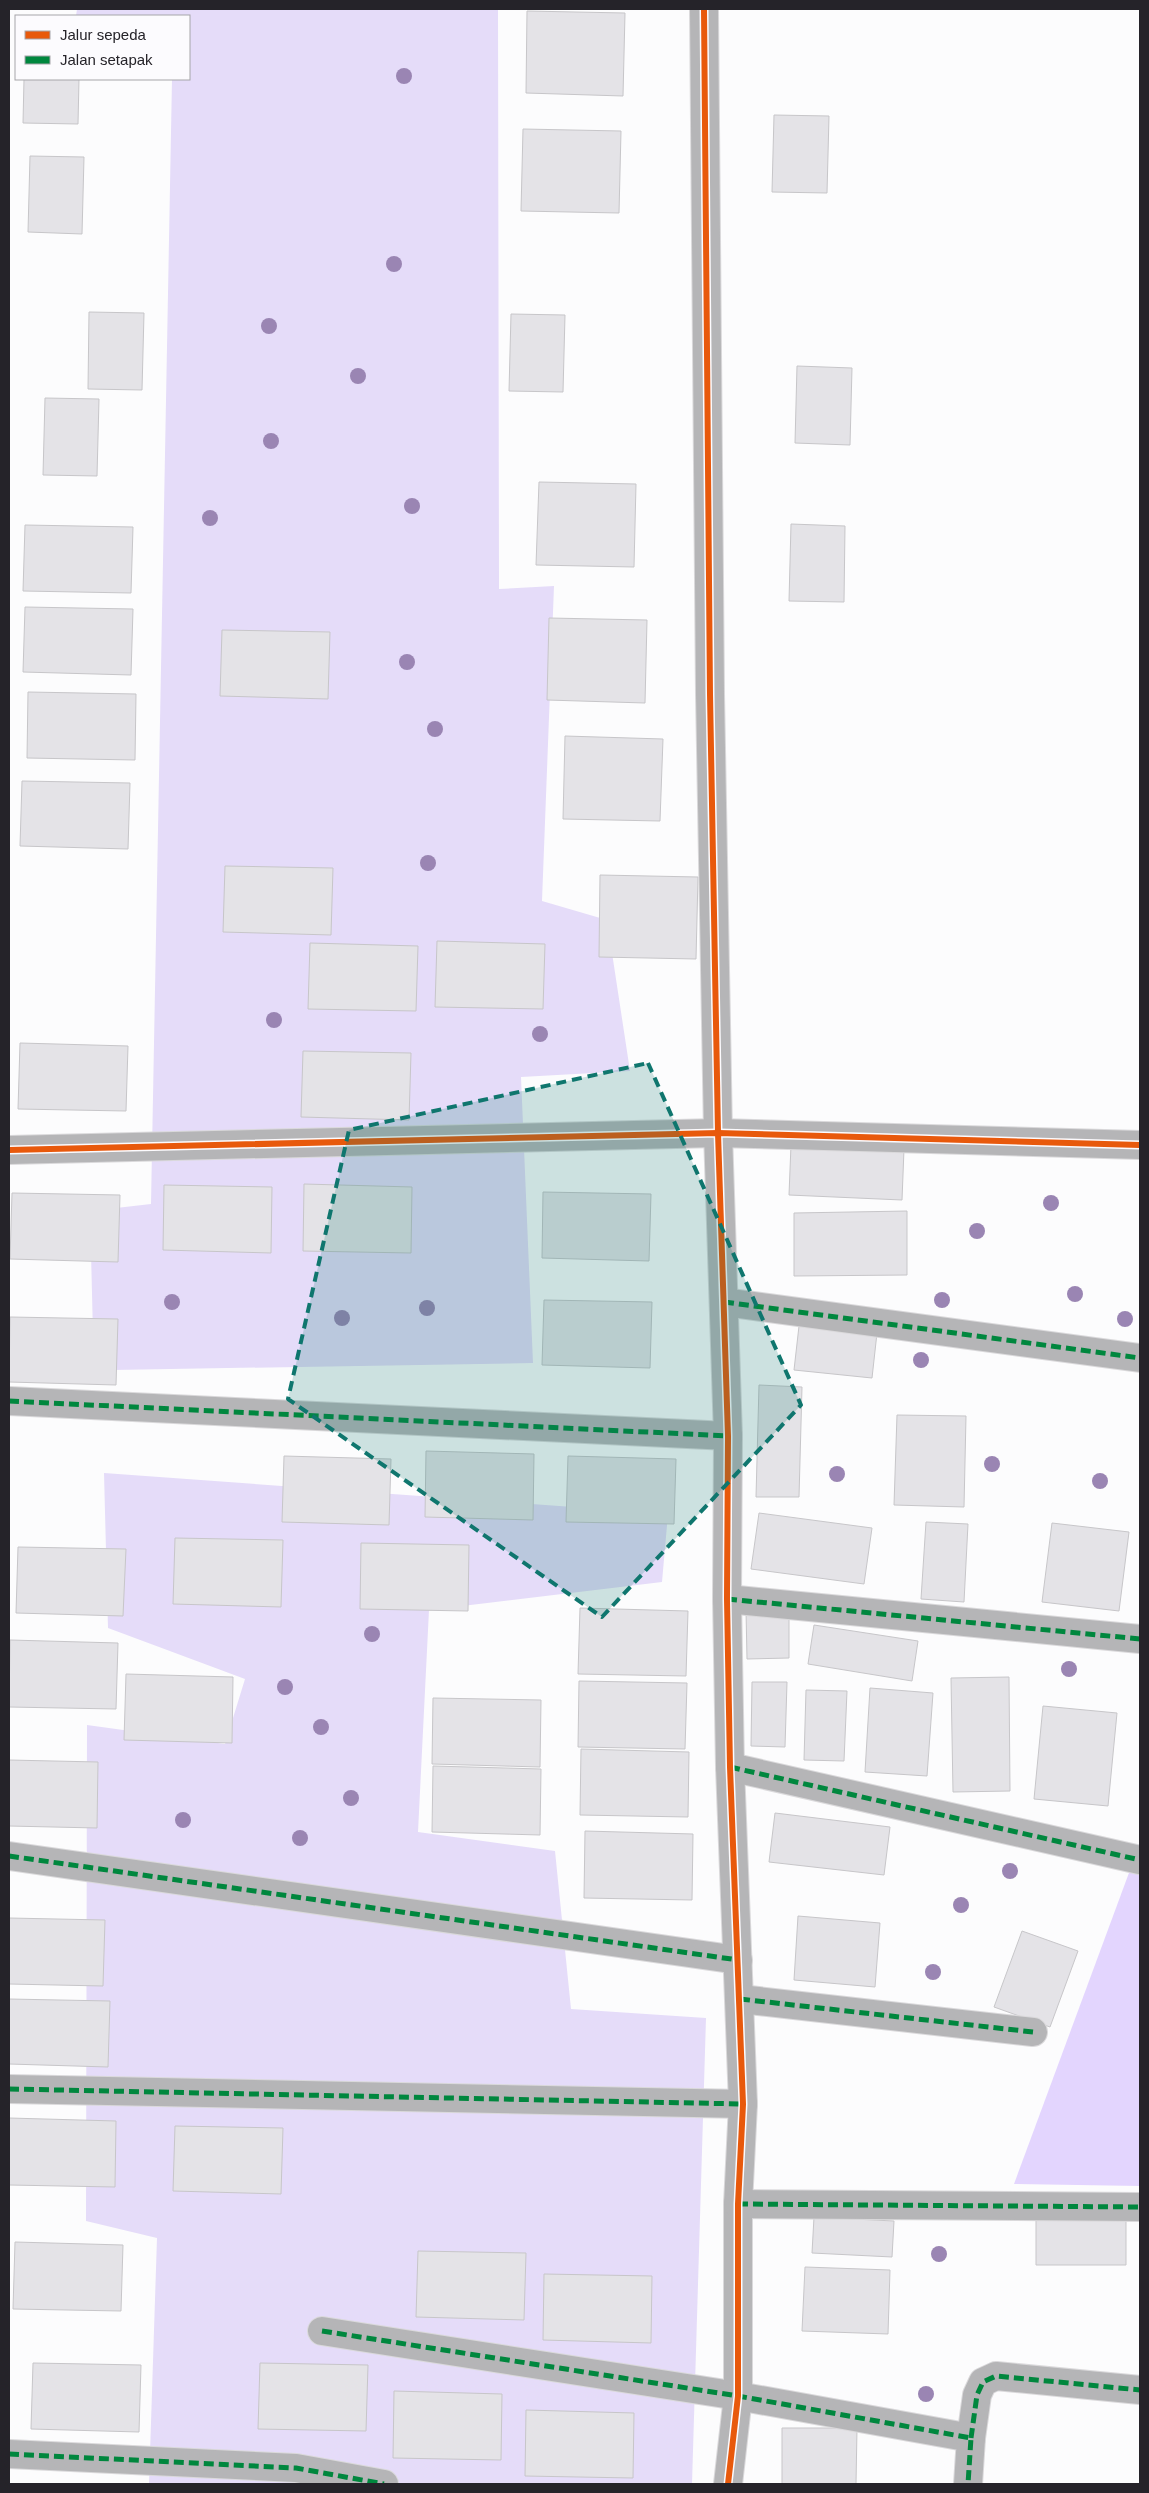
<svg xmlns="http://www.w3.org/2000/svg" width="1149" height="2493" font-family="Helvetica,sans-serif">
	<style>
		.green { fill: #e5dcf9 }
		.forest { fill: #e3d5fe }
		.building { fill: #e4e3e7; stroke: #c7c6c9 }
		.lines { fill: none; stroke-linecap: round; stroke-linejoin: round }
		.minor-casing { stroke: #dad9db; stroke-width: 30 }
		.minor { stroke: #b5b5b7; stroke-width: 28 }
		.quiet { stroke: #00873e; stroke-width: 5; stroke-dasharray: 10 5; stroke-linecap: butt }
		.cycleway-casing { stroke: #fcfbfe; stroke-width: 9 }
		.cycleway { stroke: #e8590c; stroke-width: 6 }
		.tree { fill: #9a85b3 }
		.marked { fill: #0f766e; fill-opacity: 0.2; stroke: #0f766e; stroke-width: 4; stroke-dasharray: 10 6; stroke-linejoin: round }
	</style>
	<rect width="100%" height="100%" fill="#fcfcfd"/>
	<g class="green">
		<polygon points="77,9 498,9 499,589 554,586 542,901 607,920 630,1071 521,1077 533,1363 113,1370 94,1376 90,1211 151,1204 172,79 189,79 189,16 76,16"/>
		<polygon points="104,1473 668,1514 662,1582 429,1610 418,1832 555,1851 571,2009 706,2018 692,2484 149,2484 157,2238 86,2221 87,1725 225,1744 245,1679 108,1628"/>
	</g>
	<polygon class="forest" points="1140,1843 1140,2186 1014,2184"/>
	<g class="building">
		<polygon points="527,11 625,13 623,96 526,93"/>
		<polygon points="24,79 79,79 78,124 23,123"/>
		<polygon points="774,115 829,116 827,193 772,192"/>
		<polygon points="523,129 621,131 619,213 521,211"/>
		<polygon points="30,156 84,157 82,234 28,232"/>
		<polygon points="89,312 144,313 142,390 88,389"/>
		<polygon points="511,314 565,315 563,392 509,391"/>
		<polygon points="797,366 852,368 850,445 795,443"/>
		<polygon points="45,398 99,399 97,476 43,475"/>
		<polygon points="539,482 636,484 634,567 536,565"/>
		<polygon points="791,524 845,526 844,602 789,601"/>
		<polygon points="25,525 133,527 131,593 23,591"/>
		<polygon points="25,607 133,609 131,675 23,672"/>
		<polygon points="549,618 647,620 645,703 547,700"/>
		<polygon points="222,630 330,632 328,699 220,696"/>
		<polygon points="28,692 136,694 135,760 27,758"/>
		<polygon points="565,736 663,739 660,821 563,819"/>
		<polygon points="22,781 130,783 128,849 20,846"/>
		<polygon points="225,866 333,868 331,935 223,932"/>
		<polygon points="600,875 698,877 696,959 599,957"/>
		<polygon points="437,941 545,944 543,1009 435,1007"/>
		<polygon points="310,943 418,946 416,1011 308,1009"/>
		<polygon points="20,1043 128,1046 126,1111 18,1109"/>
		<polygon points="303,1051 411,1053 409,1120 301,1117"/>
		<polygon points="791,1145 904,1149 902,1200 789,1195"/>
		<polygon points="304,1184 412,1187 411,1253 303,1251"/>
		<polygon points="164,1185 272,1187 271,1253 163,1250"/>
		<polygon points="543,1192 651,1194 649,1261 542,1258"/>
		<polygon points="12,1193 120,1195 118,1262 10,1259"/>
		<polygon points="907,1211 907,1275 794,1276 794,1213"/>
		<polygon points="544,1300 652,1302 650,1368 542,1365"/>
		<polygon points="10,1317 118,1319 116,1385 9,1382"/>
		<polygon points="799,1326 877,1333 872,1378 794,1370"/>
		<polygon points="759,1385 802,1387 799,1497 756,1497"/>
		<polygon points="897,1415 966,1416 964,1507 894,1505"/>
		<polygon points="426,1451 534,1454 533,1520 425,1517"/>
		<polygon points="284,1456 391,1459 389,1525 282,1522"/>
		<polygon points="568,1456 676,1459 674,1524 566,1522"/>
		<polygon points="759,1513 872,1528 864,1584 751,1569"/>
		<polygon points="926,1522 968,1524 964,1602 921,1599"/>
		<polygon points="1052,1523 1129,1532 1119,1611 1042,1602"/>
		<polygon points="175,1538 283,1540 281,1607 173,1604"/>
		<polygon points="361,1543 469,1545 468,1611 360,1609"/>
		<polygon points="18,1547 126,1549 123,1616 16,1613"/>
		<polygon points="580,1608 688,1611 686,1676 578,1674"/>
		<polygon points="746,1610 789,1610 789,1658 747,1659"/>
		<polygon points="814,1625 918,1641 912,1681 808,1664"/>
		<polygon points="10,1640 118,1643 116,1709 9,1707"/>
		<polygon points="126,1674 233,1677 232,1743 124,1740"/>
		<polygon points="1009,1677 1010,1791 953,1792 951,1678"/>
		<polygon points="579,1681 687,1683 685,1749 578,1747"/>
		<polygon points="752,1682 787,1682 785,1747 751,1746"/>
		<polygon points="870,1688 933,1693 927,1776 865,1772"/>
		<polygon points="806,1690 847,1691 844,1761 804,1760"/>
		<polygon points="433,1698 541,1700 540,1767 432,1764"/>
		<polygon points="1043,1706 1117,1713 1108,1806 1034,1799"/>
		<polygon points="581,1749 689,1752 688,1817 580,1815"/>
		<polygon points="9,1760 98,1762 97,1828 9,1826"/>
		<polygon points="433,1766 541,1769 540,1835 432,1832"/>
		<polygon points="775,1813 890,1827 884,1875 769,1862"/>
		<polygon points="585,1831 693,1834 692,1900 584,1898"/>
		<polygon points="798,1916 880,1923 875,1987 794,1980"/>
		<polygon points="9,1918 105,1920 103,1986 9,1984"/>
		<polygon points="1022,1931 1078,1951 1050,2027 994,2007"/>
		<polygon points="9,1999 110,2001 108,2067 9,2064"/>
		<polygon points="9,2118 116,2121 115,2187 9,2185"/>
		<polygon points="175,2126 283,2128 281,2194 173,2191"/>
		<polygon points="814,2217 894,2221 892,2257 812,2253"/>
		<polygon points="1036,2219 1126,2220 1126,2265 1036,2265"/>
		<polygon points="15,2242 123,2245 121,2311 13,2309"/>
		<polygon points="418,2251 526,2253 524,2320 416,2317"/>
		<polygon points="805,2267 890,2270 888,2334 802,2331"/>
		<polygon points="544,2274 652,2276 651,2343 543,2340"/>
		<polygon points="33,2363 141,2365 139,2432 31,2429"/>
		<polygon points="260,2363 368,2365 366,2431 258,2429"/>
		<polygon points="394,2391 502,2394 501,2460 393,2458"/>
		<polygon points="526,2410 634,2413 633,2478 525,2476"/>
		<polygon points="782,2428 857,2428 856,2484 782,2484"/>
	</g>
	<g class="lines">
		<defs>
			<g id="minor">
				<polyline points="704,9 710,694 718,1133 728,1436 727,1599 730,1767 743,2104 738,2204 738,2396 728,2484"/>
				<polyline points="9,1150 718,1133 1140,1145"/>
				<polyline points="724,1302 1140,1358"/>
				<polyline points="9,1401 728,1436"/>
				<polyline points="727,1599 1140,1639"/>
				<polyline points="730,1767 1140,1860"/>
				<polyline points="9,1856 738,1960"/>
				<polyline points="740,1999 1033,2032"/>
				<polyline points="9,2089 743,2104"/>
				<polyline points="738,2204 1140,2207"/>
				<polyline points="322,2331 738,2396 971,2438 968,2484"/>
				<polyline points="971,2438 977,2395 983,2382 996,2376 1140,2390"/>
				<polyline points="9,2454 296,2468 384,2484"/>
			</g>
		</defs>
		<use href="#minor" class="minor-casing"/>
		<use href="#minor" class="minor"/>
		<g class="quiet">
			<polyline points="724,1302 1140,1358"/>
			<polyline points="9,1401 728,1436"/>
			<polyline points="727,1599 1140,1639"/>
			<polyline points="730,1767 1140,1860"/>
			<polyline points="9,1856 738,1960"/>
			<polyline points="740,1999 1033,2032"/>
			<polyline points="9,2089 743,2104"/>
			<polyline points="738,2204 1140,2207"/>
			<polyline points="322,2331 738,2396 971,2438 968,2484"/>
			<polyline points="971,2438 977,2395 983,2382 996,2376 1140,2390"/>
			<polyline points="9,2454 296,2468 384,2484"/>
		</g>
		<defs>
			<g id="cycleway">
				<polyline points="704,9 710,694 718,1133 728,1436 727,1599 730,1767 743,2104 738,2204 738,2396 728,2484"/>
				<polyline points="9,1150 718,1133 1140,1145"/>
			</g>
		</defs>
		<use href="#cycleway" class="cycleway-casing"/>
		<use href="#cycleway" class="cycleway"/>
	</g>
	<g class="tree">
		<circle cx="404" cy="76" r="8"/>
		<circle cx="394" cy="264" r="8"/>
		<circle cx="269" cy="326" r="8"/>
		<circle cx="358" cy="376" r="8"/>
		<circle cx="271" cy="441" r="8"/>
		<circle cx="412" cy="506" r="8"/>
		<circle cx="210" cy="518" r="8"/>
		<circle cx="407" cy="662" r="8"/>
		<circle cx="435" cy="729" r="8"/>
		<circle cx="428" cy="863" r="8"/>
		<circle cx="274" cy="1020" r="8"/>
		<circle cx="540" cy="1034" r="8"/>
		<circle cx="1051" cy="1203" r="8"/>
		<circle cx="977" cy="1231" r="8"/>
		<circle cx="1075" cy="1294" r="8"/>
		<circle cx="942" cy="1300" r="8"/>
		<circle cx="172" cy="1302" r="8"/>
		<circle cx="427" cy="1308" r="8"/>
		<circle cx="342" cy="1318" r="8"/>
		<circle cx="1125" cy="1319" r="8"/>
		<circle cx="921" cy="1360" r="8"/>
		<circle cx="992" cy="1464" r="8"/>
		<circle cx="837" cy="1474" r="8"/>
		<circle cx="1100" cy="1481" r="8"/>
		<circle cx="372" cy="1634" r="8"/>
		<circle cx="1069" cy="1669" r="8"/>
		<circle cx="285" cy="1687" r="8"/>
		<circle cx="321" cy="1727" r="8"/>
		<circle cx="351" cy="1798" r="8"/>
		<circle cx="183" cy="1820" r="8"/>
		<circle cx="300" cy="1838" r="8"/>
		<circle cx="1010" cy="1871" r="8"/>
		<circle cx="961" cy="1905" r="8"/>
		<circle cx="933" cy="1972" r="8"/>
		<circle cx="939" cy="2254" r="8"/>
		<circle cx="926" cy="2394" r="8"/>
	</g>
	<path class="marked" d="M 648,1063 L 801,1405 L 602,1617 L 288,1399 L 349,1130 Z"/>
	<rect width="1149" height="2493" fill="none" stroke="#252329" stroke-width="20"/>
	<rect x="15" y="15" width="175" height="65" fill="#fcfbfe" stroke="#a6a5a9"/>
	<rect x="25" y="31" width="25" height="8" fill="#e8590c" stroke="#a6a5a9"/>
	<text x="60" y="40" font-size="15" fill="#252329">Jalur sepeda</text>
	<rect x="25" y="56" width="25" height="8" fill="#00873e" stroke="#a6a5a9"/>
	<text x="60" y="65" font-size="15" fill="#252329">Jalan setapak</text>
</svg>
